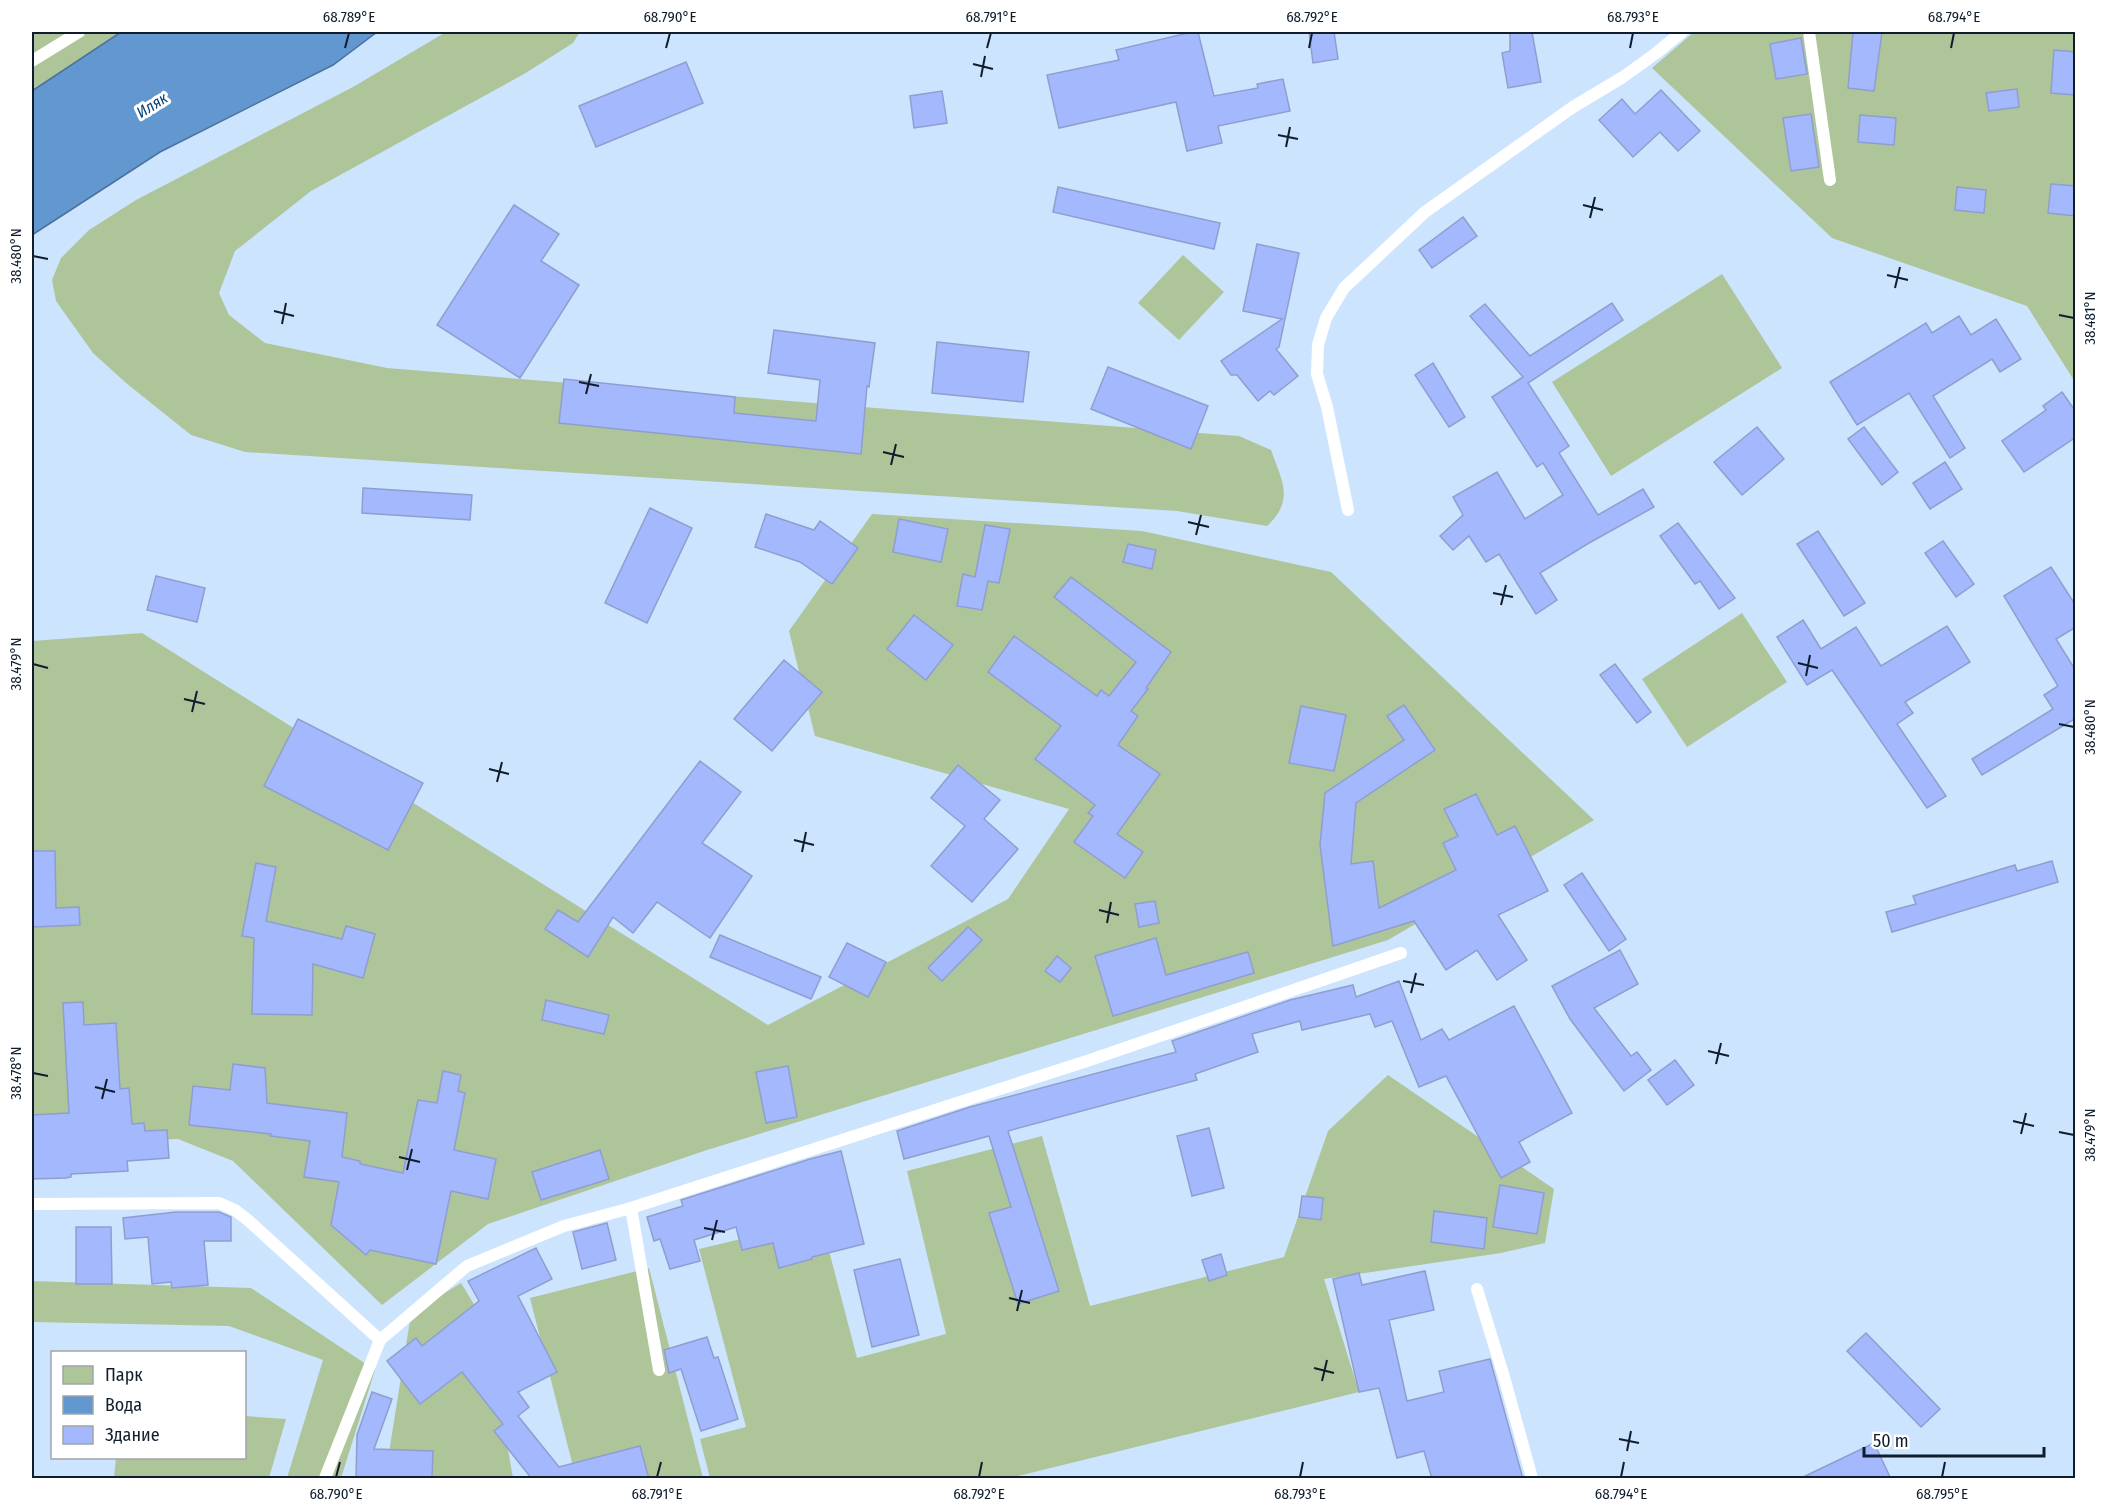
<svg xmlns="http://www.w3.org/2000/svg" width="2107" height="1510" font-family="'Fira Sans Condensed',sans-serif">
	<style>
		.green { fill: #adc599 }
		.water { fill: #6397d0; stroke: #4a729f; stroke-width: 1.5 }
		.building { fill: #a4b8fd; stroke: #8f9ecf; stroke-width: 1.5 }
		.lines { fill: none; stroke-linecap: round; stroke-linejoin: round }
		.lane { stroke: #fff; stroke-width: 12 }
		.ticks { fill: none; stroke: #0f1d2d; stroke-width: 2 }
		.labels { text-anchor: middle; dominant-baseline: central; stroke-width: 6; stroke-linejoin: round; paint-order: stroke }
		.water-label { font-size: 16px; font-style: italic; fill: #094378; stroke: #fff }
		.neatline { fill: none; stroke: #0f1d2d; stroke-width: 2 }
		.ticks-label { font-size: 15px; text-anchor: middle; fill: #0f1d2d }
	</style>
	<rect width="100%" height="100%" fill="#cce4fe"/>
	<g class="green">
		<polygon points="32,32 121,32 32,91"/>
		<path d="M 446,32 L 580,32 L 573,43 L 524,74 L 311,191 L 235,251 L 219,293 L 229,315 L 265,343 L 387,368 L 888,409 L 1239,436 L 1271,450 C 1282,481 1295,500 1267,526 L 1177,511 L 245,452 L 191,435 L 126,383 L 93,353 L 56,301 L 52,280 L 61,258 L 89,230 L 136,200 L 353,87 Z"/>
		<polygon points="1694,32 2075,32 2075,382 2027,306 1832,238 1652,68"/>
		<polygon points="1183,255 1224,292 1179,340 1138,303"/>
		<polygon points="1722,274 1782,368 1611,476 1552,382"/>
		<polygon points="872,514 1142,531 1331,572 1594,820 1388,940 707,1150 488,1224 382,1305 233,1161 178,1139 32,1145 32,641 142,633 768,1025 1008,899 1069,809 815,736 789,631"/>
		<polygon points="1742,613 1787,682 1687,747 1642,679"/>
		<polygon points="1388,1075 1554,1189 1545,1243 1501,1253 1324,1279 1359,1392 1010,1478 710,1478 700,1439 746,1427 699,1249 821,1220 857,1358 946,1334 907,1171 1042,1136 1090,1306 1284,1257 1328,1131"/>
		<polygon points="649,1268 703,1478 576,1478 530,1298"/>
		<polygon points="32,1281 251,1288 375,1370 341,1478 287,1478 323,1360 229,1326 32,1322"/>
		<polygon points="461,1283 486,1324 513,1478 385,1478 411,1314"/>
		<polygon points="245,1416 286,1419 269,1478 114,1478 116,1458 244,1458"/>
	</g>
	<polygon class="water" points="121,32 377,32 333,65 160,152 32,235 32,91"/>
	<g class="building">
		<polygon points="1192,32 1198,32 1214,96 1258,88 1257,84 1283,79 1290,111 1218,126 1222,143 1187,151 1176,102 1059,128 1047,75 1119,60 1116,50"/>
		<polygon points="1309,32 1334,32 1338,59 1313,63"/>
		<polygon points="1510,32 1532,32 1541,82 1508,88 1502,53 1510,51"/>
		<polygon points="1853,32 1882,32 1874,91 1848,88"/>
		<polygon points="1801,38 1807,74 1776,79 1770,44"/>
		<polygon points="2054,50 2076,52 2076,95 2051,93"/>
		<polygon points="686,62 703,103 596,147 579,106"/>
		<polygon points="2017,89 2019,107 1989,111 1986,93"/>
		<polygon points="1661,90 1700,131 1678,151 1660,132 1633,157 1599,120 1622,99 1635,114"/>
		<polygon points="942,91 947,123 914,128 910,96"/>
		<polygon points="1811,114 1819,167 1791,171 1783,118"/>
		<polygon points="1860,115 1896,118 1894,145 1858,142"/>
		<polygon points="2051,184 2076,186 2076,216 2048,213"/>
		<polygon points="1058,187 1220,223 1214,249 1053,212"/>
		<polygon points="1957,187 1986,190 1984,213 1955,210"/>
		<polygon points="514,205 559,234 541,261 579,285 520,378 437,325"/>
		<polygon points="1463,217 1477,236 1432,268 1419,250"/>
		<polygon points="1257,244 1299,253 1279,347 1276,349 1298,376 1274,395 1270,391 1258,401 1237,375 1231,375 1221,361 1282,319 1243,311"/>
		<polygon points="1612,303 1623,320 1528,383 1569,446 1559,453 1598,515 1643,489 1654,507 1589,543 1540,573 1557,600 1536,614 1499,554 1486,562 1469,536 1453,550 1440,536 1463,515 1453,497 1497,472 1525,519 1563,495 1543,463 1537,467 1492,397 1523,377 1470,316 1485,304 1530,356"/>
		<polygon points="1959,316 1971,335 1996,319 2021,359 2000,372 1992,359 1933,396 1965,448 1950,458 1909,393 1857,425 1830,382 1926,323 1932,333"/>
		<polygon points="774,330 875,343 869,387 867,386 861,454 559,423 564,379 735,397 734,413 816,421 820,380 768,373"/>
		<polygon points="937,342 1029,352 1023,402 932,393"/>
		<polygon points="1433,363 1465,417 1449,427 1415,375"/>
		<polygon points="1108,367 1208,406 1191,449 1091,409"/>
		<polygon points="2062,392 2076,412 2076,437 2024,472 2002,441 2046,410 2043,406"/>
		<polygon points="1757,427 1784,459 1742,495 1714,462"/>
		<polygon points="1864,427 1898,472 1882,485 1848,439"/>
		<polygon points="1945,462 1962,489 1930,509 1913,483"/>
		<polygon points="363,488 472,495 470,520 362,513"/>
		<polygon points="650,508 692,528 647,623 605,603"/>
		<polygon points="766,514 814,530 820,521 858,548 832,584 800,562 755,547"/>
		<polygon points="899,519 948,529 941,562 893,552"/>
		<polygon points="1678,523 1735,598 1719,609 1700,581 1695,584 1660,536"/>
		<polygon points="985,525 1010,529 999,583 988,581 982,610 957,606 963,574 975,577"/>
		<polygon points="1818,531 1865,603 1844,616 1797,544"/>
		<polygon points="1943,541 1974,584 1956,597 1925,553"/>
		<polygon points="1128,544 1156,550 1152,569 1123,562"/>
		<polygon points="2051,567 2076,606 2076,627 2056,639 2076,671 2076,718 1982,775 1972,759 2053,709 2044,695 2058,686 2004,596"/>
		<polygon points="156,576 205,588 197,622 147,610"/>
		<polygon points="1071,577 1171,652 1146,688 1148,689 1131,711 1138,716 1118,745 1160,774 1117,834 1143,852 1125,878 1074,842 1093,816 1088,813 1095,805 1035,759 1061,726 988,672 1014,636 1097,696 1101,690 1109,696 1136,662 1054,597"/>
		<polygon points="914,615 953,645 926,680 887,649"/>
		<polygon points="1803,620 1821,649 1856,627 1881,666 1947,626 1970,662 1905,702 1913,713 1897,724 1946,796 1927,808 1832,670 1807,685 1777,637"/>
		<polygon points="784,660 822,692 772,751 734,719"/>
		<polygon points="1615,664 1651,712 1637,723 1600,675"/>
		<polygon points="1404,705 1435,750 1356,803 1351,864 1373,861 1379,908 1456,870 1443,843 1458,836 1444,809 1476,794 1497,835 1515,826 1548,891 1498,915 1527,960 1497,980 1477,950 1446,970 1414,921 1333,946 1320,845 1325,793 1404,740 1387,716"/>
		<polygon points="1301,706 1346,715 1334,771 1289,763"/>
		<polygon points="298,719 423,783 388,850 264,786"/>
		<polygon points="700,761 741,792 702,843 752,876 710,938 657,902 633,933 613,917 588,957 545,929 558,910 578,922"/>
		<polygon points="958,765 1000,800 984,819 1018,849 972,902 931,866 965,826 931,798"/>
		<polygon points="32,851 55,851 56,908 79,907 80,925 32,927"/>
		<polygon points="2052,861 2058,882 1892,932 1886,912 1916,904 1913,896 2015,865 2017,871"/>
		<polygon points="256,863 276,867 266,921 342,939 346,926 375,934 363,978 313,964 312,1015 252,1014 254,938 242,936"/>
		<polygon points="1582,873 1626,939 1609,951 1564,885"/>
		<polygon points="1155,901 1159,923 1139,927 1135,904"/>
		<polygon points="968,927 982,940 942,981 928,968"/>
		<polygon points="720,935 821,977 811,999 710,957"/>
		<polygon points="1156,938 1166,975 1248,952 1254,973 1113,1016 1095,956"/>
		<polygon points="847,943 886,962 868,997 829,977"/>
		<polygon points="1620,950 1638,984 1594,1008 1631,1056 1637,1052 1651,1070 1624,1091 1570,1019 1552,986"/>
		<polygon points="1057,956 1071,968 1060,982 1045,971"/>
		<polygon points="1399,981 1421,1040 1442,1029 1449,1040 1514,1006 1572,1113 1519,1142 1530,1162 1501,1178 1446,1076 1419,1087 1392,1021 1375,1027 1370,1014 1302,1030 1300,1021 1252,1034 1258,1052 1195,1074 1197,1080 1008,1131 1059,1291 1018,1304 989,1213 1011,1207 989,1136 904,1159 897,1131 970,1107 1176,1052 1172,1041 1290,1000 1353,985 1356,997"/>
		<polygon points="546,1000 609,1015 604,1034 542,1020"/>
		<polygon points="83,1002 84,1025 116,1023 120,1089 129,1088 132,1124 144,1123 145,1131 167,1130 169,1158 127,1161 128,1171 71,1174 71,1177 66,1178 32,1179 32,1115 69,1113 63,1003"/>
		<polygon points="1675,1060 1694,1085 1667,1105 1648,1080"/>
		<polygon points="233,1064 265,1068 267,1103 347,1113 342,1157 360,1161 360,1164 403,1173 418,1100 437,1103 443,1071 461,1075 458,1091 465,1093 454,1150 496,1159 488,1199 451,1191 436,1264 370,1250 366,1255 331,1225 339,1182 304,1177 310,1141 270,1136 271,1134 189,1125 193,1086 230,1090"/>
		<polygon points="788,1066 797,1117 766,1123 756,1072"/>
		<polygon points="1209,1128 1224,1188 1192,1196 1177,1136"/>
		<polygon points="600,1150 609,1179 541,1200 532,1172"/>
		<polygon points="841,1151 864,1244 812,1257 812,1259 779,1268 773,1243 742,1250 736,1227 694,1240 700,1261 670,1269 660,1239 654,1241 647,1217 683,1206 681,1200 810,1159"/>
		<polygon points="1500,1185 1544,1193 1537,1234 1493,1227"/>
		<polygon points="1302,1196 1323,1198 1321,1220 1299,1217"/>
		<polygon points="1434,1211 1487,1218 1484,1249 1431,1242"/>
		<polygon points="176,1212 219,1212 231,1217 231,1241 204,1241 208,1285 172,1288 171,1282 152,1284 148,1237 125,1239 123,1218"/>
		<polygon points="607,1223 616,1260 582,1269 573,1232"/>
		<polygon points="76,1227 111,1227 112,1284 76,1284"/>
		<polygon points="536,1248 552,1279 518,1296 557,1372 518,1392 529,1407 518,1416 559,1467 640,1446 649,1479 532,1479 494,1431 503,1424 462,1372 420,1404 387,1361 416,1338 422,1346 479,1301 468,1281"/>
		<polygon points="1221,1254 1227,1275 1209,1281 1202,1260"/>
		<polygon points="900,1259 919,1335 872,1347 854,1270"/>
		<polygon points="1425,1271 1434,1310 1389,1320 1407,1401 1444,1392 1439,1371 1490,1359 1523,1479 1432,1479 1424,1451 1397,1458 1379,1388 1359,1392 1333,1279 1359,1273 1362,1285"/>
		<polygon points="1866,1333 1940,1409 1921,1427 1847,1351"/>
		<polygon points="707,1337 714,1358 718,1357 738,1419 701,1431 681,1369 669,1373 664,1350"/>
		<polygon points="372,1392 392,1399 374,1449 433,1451 432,1477 356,1479 357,1435"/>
		<polygon points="1874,1443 1891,1479 1799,1479"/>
	</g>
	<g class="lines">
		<g class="lane">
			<polyline points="1809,32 1830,180"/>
			<polyline points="32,61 79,32"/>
			<polyline points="1348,510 1327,407 1317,374 1318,345 1326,318 1344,288 1425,212 1573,107 1623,77 1655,54 1682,32"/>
			<polyline points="32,1204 219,1203 235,1210 249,1221 380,1340"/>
			<polyline points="631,1208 659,1370"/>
			<polyline points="1477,1289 1504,1377 1532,1478"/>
			<polyline points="325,1478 380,1340 467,1266 564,1226 631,1208 1087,1061 1401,953"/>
		</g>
	</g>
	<path class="ticks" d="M 345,48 L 349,33M 666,48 L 670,33M 987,48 L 991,33M 1309,48 L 1312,33M 1630,48 L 1633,33M 1951,48 L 1954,33M 973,64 L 993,69M 981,77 L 985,56M 1278,135 L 1298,139M 1286,147 L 1290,127M 1583,205 L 1603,210M 1590,218 L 1595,197M 33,256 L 48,259M 1887,275 L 1908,280M 1895,288 L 1900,267M 274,311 L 294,316M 2059,315 L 2074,318M 282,324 L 286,303M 579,382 L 599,386M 586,394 L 591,374M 883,452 L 904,457M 891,465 L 896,444M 1188,522 L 1209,527M 1196,535 L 1201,515M 1493,593 L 1513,597M 1501,605 L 1506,585M 1798,663 L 1818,668M 33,664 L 48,668M 1806,676 L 1810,655M 184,699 L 205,704M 192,712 L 197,691M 2059,724 L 2074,727M 489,769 L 509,774M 497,782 L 502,762M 794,840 L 814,845M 802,852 L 806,832M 1099,910 L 1119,915M 1107,923 L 1111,902M 1403,981 L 1424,985M 1411,993 L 1416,973M 1708,1051 L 1729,1056M 1716,1064 L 1721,1043M 33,1073 L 48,1076M 95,1087 L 115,1092M 102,1099 L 107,1079M 2013,1121 L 2034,1126M 2059,1132 L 2074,1135M 2021,1134 L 2026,1113M 399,1157 L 420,1162M 407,1170 L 412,1149M 704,1228 L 725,1232M 712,1240 L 717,1220M 1009,1298 L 1030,1303M 1017,1311 L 1022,1290M 1314,1368 L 1334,1373M 1322,1381 L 1327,1360M 1619,1439 L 1639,1443M 1627,1451 L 1631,1431M 336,1477 L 340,1462M 657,1477 L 661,1462M 979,1477 L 982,1462M 1300,1477 L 1303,1462M 1621,1477 L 1624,1462M 1942,1477 L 1945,1462"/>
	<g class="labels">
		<g class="water-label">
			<text transform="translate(152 105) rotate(-32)">Иляк</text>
		</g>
	</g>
	<rect width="2107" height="1510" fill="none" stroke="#ffffff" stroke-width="66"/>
	<rect x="51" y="1351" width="195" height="108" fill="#ffffff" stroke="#9fa5ab" stroke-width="1.5"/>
	<rect x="63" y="1366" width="30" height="18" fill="#adc599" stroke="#9fa5ab" stroke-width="1.5"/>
	<text x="105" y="1381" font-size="18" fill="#0f1d2d">Парк</text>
	<rect x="63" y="1396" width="30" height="18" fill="#6397d0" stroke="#9fa5ab" stroke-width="1.5"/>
	<text x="105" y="1411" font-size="18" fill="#0f1d2d">Вода</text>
	<rect x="63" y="1426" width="30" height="18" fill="#a4b8fd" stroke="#9fa5ab" stroke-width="1.5"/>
	<text x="105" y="1441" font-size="18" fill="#0f1d2d">Здание</text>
	<path d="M1864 1447v9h180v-9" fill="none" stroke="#0f1d2d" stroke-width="3"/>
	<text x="1873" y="1447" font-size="18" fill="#0f1d2d" stroke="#ffffff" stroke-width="4.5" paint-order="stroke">50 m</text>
	<rect x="33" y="33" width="2041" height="1444" class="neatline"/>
	<g class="ticks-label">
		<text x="349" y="22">68.789°E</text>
		<text x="670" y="22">68.790°E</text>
		<text x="991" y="22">68.791°E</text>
		<text x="1312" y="22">68.792°E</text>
		<text x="1633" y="22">68.793°E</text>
		<text x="1954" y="22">68.794°E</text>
		<text transform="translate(16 256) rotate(-90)" y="5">38.480°N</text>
		<text transform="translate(2090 318) rotate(-90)" y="5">38.481°N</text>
		<text transform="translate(16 664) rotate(-90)" y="5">38.479°N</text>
		<text transform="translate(2090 727) rotate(-90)" y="5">38.480°N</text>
		<text transform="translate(16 1073) rotate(-90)" y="5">38.478°N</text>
		<text transform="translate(2090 1135) rotate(-90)" y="5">38.479°N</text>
		<text x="336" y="1499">68.790°E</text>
		<text x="657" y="1499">68.791°E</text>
		<text x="979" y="1499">68.792°E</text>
		<text x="1300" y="1499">68.793°E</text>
		<text x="1621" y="1499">68.794°E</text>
		<text x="1942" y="1499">68.795°E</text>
	</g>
</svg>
